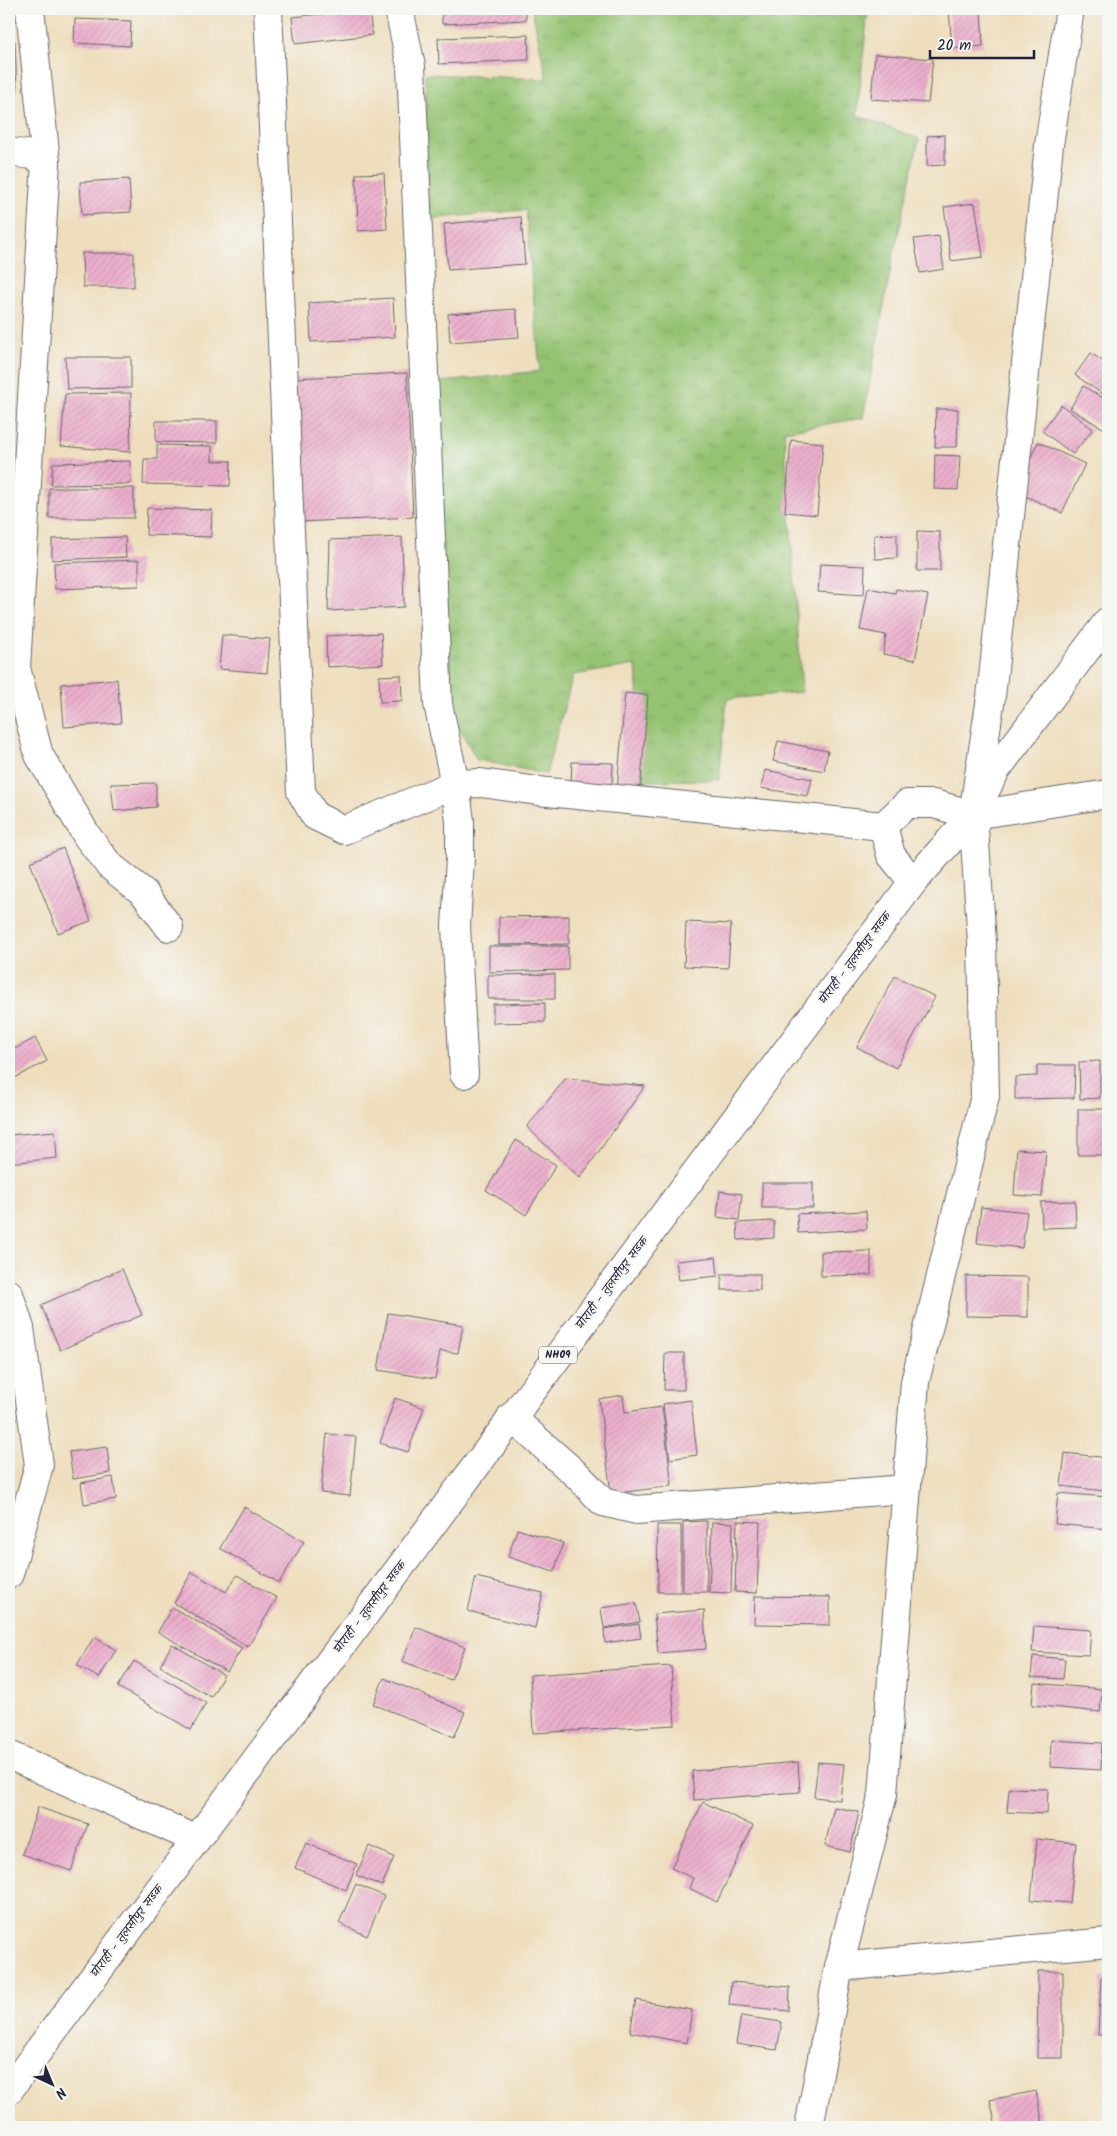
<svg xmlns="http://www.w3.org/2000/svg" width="1117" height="2136" font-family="Kalam,'Playpen Sans Deva',sans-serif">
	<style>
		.grass { fill: url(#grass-tufts); stroke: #5c7256 }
		.building { fill: url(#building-hatch) }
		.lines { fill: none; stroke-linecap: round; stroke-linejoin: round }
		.street-casing { stroke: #696469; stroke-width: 30 }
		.secondary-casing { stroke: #696469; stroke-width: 30 }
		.primary-casing { stroke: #696469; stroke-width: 30 }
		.street { stroke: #fff; stroke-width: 28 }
		.secondary { stroke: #fff; stroke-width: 28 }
		.primary { stroke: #fff; stroke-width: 28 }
		.labels { text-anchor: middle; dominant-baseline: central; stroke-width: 4.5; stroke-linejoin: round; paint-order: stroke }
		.shield { fill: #f6f6f2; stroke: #626272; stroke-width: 1 }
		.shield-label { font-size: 11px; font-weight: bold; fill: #22223b }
		.street-label { font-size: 12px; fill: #22223b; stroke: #f6f6f2 }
	</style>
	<defs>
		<pattern id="grass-tufts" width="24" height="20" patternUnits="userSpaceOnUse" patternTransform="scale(1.25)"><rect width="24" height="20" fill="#95c372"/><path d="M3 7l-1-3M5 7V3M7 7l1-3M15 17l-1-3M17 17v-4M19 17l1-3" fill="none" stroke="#80a764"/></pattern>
		<pattern id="building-hatch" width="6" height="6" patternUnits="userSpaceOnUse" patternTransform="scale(1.25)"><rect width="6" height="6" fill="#ecafcc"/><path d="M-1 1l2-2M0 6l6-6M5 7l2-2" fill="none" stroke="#ca96b0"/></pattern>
	</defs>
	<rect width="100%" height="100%" fill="#f6f6f2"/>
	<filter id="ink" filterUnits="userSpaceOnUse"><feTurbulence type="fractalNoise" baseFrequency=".02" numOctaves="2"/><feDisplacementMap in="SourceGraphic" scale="10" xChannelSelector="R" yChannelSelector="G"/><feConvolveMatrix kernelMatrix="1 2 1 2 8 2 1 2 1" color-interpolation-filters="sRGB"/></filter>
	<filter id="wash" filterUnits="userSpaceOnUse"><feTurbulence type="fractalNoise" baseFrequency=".0096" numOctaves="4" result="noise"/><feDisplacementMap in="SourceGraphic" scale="20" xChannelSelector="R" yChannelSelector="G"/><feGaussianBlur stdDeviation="1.12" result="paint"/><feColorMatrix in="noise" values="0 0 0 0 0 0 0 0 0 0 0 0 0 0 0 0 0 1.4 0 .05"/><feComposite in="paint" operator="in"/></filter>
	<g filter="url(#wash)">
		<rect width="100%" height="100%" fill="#eedebe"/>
		<polygon class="grass" points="532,9 868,9 857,115 919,139 892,262 863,418 784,431 802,692 727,699 719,780 642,781 636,665 573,675 546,774 477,760 445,702 433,383 540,371 526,210 429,219 425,74 547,79"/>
		<g id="blocks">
			<g class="building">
				<polygon points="369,9 372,35 295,44 292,17"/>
				<polygon points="442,9 526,9 526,20 442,24"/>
				<polygon points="949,9 981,9 983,46 952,49"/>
				<polygon points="75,19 131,21 130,46 74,43"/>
				<polygon points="528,35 529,60 439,64 438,38"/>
				<polygon points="15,41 17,93 9,93 9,42"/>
				<polygon points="875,54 933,59 928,103 871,99"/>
				<polygon points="945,135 945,165 927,166 927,136"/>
				<polygon points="9,169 13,169 12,206 9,206"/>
				<polygon points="384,173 387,229 358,231 356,174"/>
				<polygon points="129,179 131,212 82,215 80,182"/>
				<polygon points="975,203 983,257 951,261 944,207"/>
				<polygon points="521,217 525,264 448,270 444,224"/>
				<polygon points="939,236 944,269 920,273 914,239"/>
				<polygon points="82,253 134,253 134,287 83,287"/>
				<polygon points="393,298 395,337 311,342 309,303"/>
				<polygon points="516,309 519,337 450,342 448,314"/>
				<polygon points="1091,353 1108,365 1108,398 1075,375"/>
				<polygon points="65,357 131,357 131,388 67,389"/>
				<polygon points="407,373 413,517 298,522 292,378"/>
				<polygon points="1083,386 1108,401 1108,431 1070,409"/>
				<rect x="9" y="393" width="3" height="34"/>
				<polygon points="131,393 130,452 61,446 65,394"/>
				<polygon points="1061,405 1093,429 1073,454 1042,431"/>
				<polygon points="936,409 958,409 957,447 935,447"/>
				<polygon points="156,421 217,421 217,443 156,442"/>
				<polygon points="791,440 823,443 817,515 785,512"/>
				<polygon points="1038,442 1085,464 1062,513 1015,491"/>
				<polygon points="157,445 212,446 212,461 231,461 230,486 143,484 144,459 157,459"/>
				<polygon points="935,455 960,456 958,490 934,489"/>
				<polygon points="130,461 131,484 51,485 53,463"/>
				<rect x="49" y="488" width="85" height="30"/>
				<polygon points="147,508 212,510 211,537 146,535"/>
				<polygon points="917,531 940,532 940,571 917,571"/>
				<polygon points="897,534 897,558 875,559 874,535"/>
				<polygon points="125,537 126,557 52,560 52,539"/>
				<polygon points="402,537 404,607 328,611 330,540"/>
				<polygon points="139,560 139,586 55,589 54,563"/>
				<polygon points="820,564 865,566 864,595 818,592"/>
				<polygon points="868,588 895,593 896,589 928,595 915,660 883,654 886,635 860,630"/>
				<polygon points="381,633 383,664 327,667 326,636"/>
				<polygon points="222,635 270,639 267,673 219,669"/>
				<polygon points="401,675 402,701 380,702 379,676"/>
				<polygon points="117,679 121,723 64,727 61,684"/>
				<polygon points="625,693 648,695 640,793 617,791"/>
				<polygon points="778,741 828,751 824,771 773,761"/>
				<polygon points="572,762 613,763 612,785 571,784"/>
				<polygon points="765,770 812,779 808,796 761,788"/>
				<polygon points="156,783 156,807 114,811 111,784"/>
				<polygon points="63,848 91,921 58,933 30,862"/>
				<polygon points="569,916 569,944 499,945 499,917"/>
				<polygon points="686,922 731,924 728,968 684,966"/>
				<polygon points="489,946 568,946 568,970 489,972"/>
				<polygon points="555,974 555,999 488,999 488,975"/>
				<polygon points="895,976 935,997 896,1068 857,1047"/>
				<polygon points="545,1003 545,1022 493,1023 493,1004"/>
				<polygon points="35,1038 47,1061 9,1081 9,1052"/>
				<polygon points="1108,1060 1108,1096 1105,1096 1103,1061"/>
				<polygon points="1100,1061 1100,1098 1080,1099 1079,1062"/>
				<polygon points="1037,1065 1075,1065 1074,1098 1015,1099 1015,1077 1037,1076"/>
				<polygon points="566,1078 645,1086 580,1178 527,1127"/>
				<rect x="1078" y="1109" width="30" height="46"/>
				<polygon points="55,1131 57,1158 9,1163 9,1135"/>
				<polygon points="516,1140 556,1165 526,1215 486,1190"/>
				<polygon points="1017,1149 1046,1151 1042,1197 1014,1195"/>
				<rect x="762" y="1183" width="51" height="25"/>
				<polygon points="720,1191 742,1194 739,1220 717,1217"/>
				<polygon points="1075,1201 1076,1227 1042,1228 1041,1202"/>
				<polygon points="981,1207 1027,1212 1022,1248 977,1243"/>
				<polygon points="866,1211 867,1229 798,1233 797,1214"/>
				<polygon points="774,1221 774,1238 738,1240 737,1223"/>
				<polygon points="871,1251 871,1275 821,1276 821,1252"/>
				<polygon points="716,1257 718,1276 679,1280 676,1261"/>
				<polygon points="122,1269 142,1315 60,1350 41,1305"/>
				<rect x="722" y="1274" width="38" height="16"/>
				<polygon points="966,1276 1028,1277 1028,1317 966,1316"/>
				<polygon points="388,1313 463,1325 458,1353 440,1351 435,1379 378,1370"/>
				<polygon points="665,1353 684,1353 684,1390 664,1390"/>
				<polygon points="623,1395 625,1412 662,1407 672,1486 611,1494 599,1399"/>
				<polygon points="395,1398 424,1408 408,1452 380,1443"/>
				<polygon points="691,1400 697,1455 670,1459 663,1404"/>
				<polygon points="327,1434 356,1437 350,1496 321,1493"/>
				<polygon points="107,1447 110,1473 73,1479 69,1452"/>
				<polygon points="1065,1453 1108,1458 1105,1491 1061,1486"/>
				<polygon points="113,1477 116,1499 84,1504 81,1483"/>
				<polygon points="1058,1493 1108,1497 1108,1529 1055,1524"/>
				<polygon points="244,1507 304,1542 279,1583 220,1548"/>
				<polygon points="707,1521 707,1592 683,1592 683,1522"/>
				<polygon points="737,1521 760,1522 757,1593 735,1592"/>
				<polygon points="712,1522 733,1523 731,1593 709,1592"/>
				<polygon points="657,1525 681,1525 681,1592 658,1592"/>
				<polygon points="517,1529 563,1543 554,1572 508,1557"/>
				<polygon points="192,1572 226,1592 237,1575 277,1598 248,1647 174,1603"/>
				<polygon points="476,1577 543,1593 535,1628 468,1611"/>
				<polygon points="755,1596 830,1597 830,1625 754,1624"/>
				<polygon points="636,1603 640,1622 604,1628 601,1608"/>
				<polygon points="172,1607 242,1648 227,1672 158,1632"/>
				<polygon points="704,1610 706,1649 658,1653 654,1614"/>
				<polygon points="639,1624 641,1638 605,1643 604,1629"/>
				<polygon points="1034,1626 1091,1630 1089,1655 1032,1652"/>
				<polygon points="416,1627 465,1647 451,1680 402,1661"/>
				<polygon points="94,1637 116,1650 99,1678 77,1665"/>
				<polygon points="172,1644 224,1675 211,1697 160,1666"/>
				<polygon points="1033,1656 1065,1659 1063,1679 1031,1677"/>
				<polygon points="134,1661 206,1703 191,1730 118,1687"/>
				<polygon points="671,1666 675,1725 533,1733 530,1675"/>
				<polygon points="384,1678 465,1712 454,1737 373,1704"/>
				<polygon points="1034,1683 1102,1689 1100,1712 1032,1705"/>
				<polygon points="1051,1740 1102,1743 1101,1770 1050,1767"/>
				<polygon points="798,1762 800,1792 694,1800 692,1771"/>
				<polygon points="818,1762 844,1764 840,1800 814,1797"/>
				<polygon points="1009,1788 1048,1789 1047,1814 1007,1812"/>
				<polygon points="703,1802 753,1826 717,1902 689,1888 693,1878 671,1868"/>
				<polygon points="38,1807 88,1824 71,1871 22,1854"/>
				<polygon points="834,1807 859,1812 850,1852 825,1846"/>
				<polygon points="1037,1839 1076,1843 1070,1903 1031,1900"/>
				<polygon points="306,1843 357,1864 346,1890 295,1868"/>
				<polygon points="369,1846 394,1857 382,1886 356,1875"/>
				<polygon points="356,1884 384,1896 367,1936 339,1923"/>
				<polygon points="1038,1971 1063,1971 1063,2058 1037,2058"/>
				<polygon points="1101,1977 1108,1978 1108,2035 1098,2035"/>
				<polygon points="731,1982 790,1987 789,2011 729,2005"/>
				<polygon points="636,2000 692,2010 687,2043 630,2032"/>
				<polygon points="741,2016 782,2022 777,2050 736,2044"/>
				<polygon points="1036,2091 1043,2124 1026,2127 996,2127 990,2100"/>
			</g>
		</g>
	</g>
	<g filter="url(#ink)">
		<use href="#blocks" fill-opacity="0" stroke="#696469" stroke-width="1"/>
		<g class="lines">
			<defs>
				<g id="street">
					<polyline points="30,9 46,162 16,668 39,755 87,836 109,865 144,893 169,927"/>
					<polyline points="268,9 301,792 315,816 344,830 455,784 460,821 460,859 456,926 464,1074"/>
					<polyline points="399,9 411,66 438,704 455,784 481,783 538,791 883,826"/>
					<polyline points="9,152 32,155 46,162"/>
					<polyline points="974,808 991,697 1049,145 1070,9"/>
					<polyline points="913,882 891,855 883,826 907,804 934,804 973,815 1108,794"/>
					<polyline points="9,1294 20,1328 39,1465 9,1574"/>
					<polyline points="511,1417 578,1476 603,1502 636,1510 906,1489"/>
					<polyline points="9,1755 195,1839"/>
					<polyline points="839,1967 1108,1942"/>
				</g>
				<polyline id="secondary" points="809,2127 839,1967 883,1794 915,1382 985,1096 982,942 973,815"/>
				<polyline id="primary" points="9,2090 913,882 973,815 996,770 1108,621"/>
			</defs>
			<use href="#street" class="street-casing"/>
			<use href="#secondary" class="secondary-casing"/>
			<use href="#primary" class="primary-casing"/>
			<use href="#street" class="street"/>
			<use href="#secondary" class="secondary"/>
			<use href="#primary" class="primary"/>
		</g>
	</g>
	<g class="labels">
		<rect class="shield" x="539" y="1346.5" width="38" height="17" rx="4"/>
		<g class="shield-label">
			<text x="558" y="1355">NH09</text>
		</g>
		<g class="street-label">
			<text transform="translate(855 958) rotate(-53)">घोराही - तुलसीपुर सडक</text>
			<text transform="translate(612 1283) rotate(-53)">घोराही - तुलसीपुर सडक</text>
			<text transform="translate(370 1607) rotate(-53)">घोराही - तुलसीपुर सडक</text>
			<text transform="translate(127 1931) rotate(-53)">घोराही - तुलसीपुर सडक</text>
		</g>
	</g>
	<rect width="1117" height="2136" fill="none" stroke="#f6f6f2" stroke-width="30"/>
	<g transform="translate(52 2084) rotate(136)" stroke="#f6f6f2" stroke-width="4" paint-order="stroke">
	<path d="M0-4L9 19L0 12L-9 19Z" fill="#22223b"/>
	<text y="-8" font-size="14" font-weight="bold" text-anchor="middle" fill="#22223b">N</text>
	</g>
	<path d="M930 50v8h104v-8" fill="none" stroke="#22223b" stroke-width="2.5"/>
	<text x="937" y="50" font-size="15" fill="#22223b" stroke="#f6f6f2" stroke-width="4" paint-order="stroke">20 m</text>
</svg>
